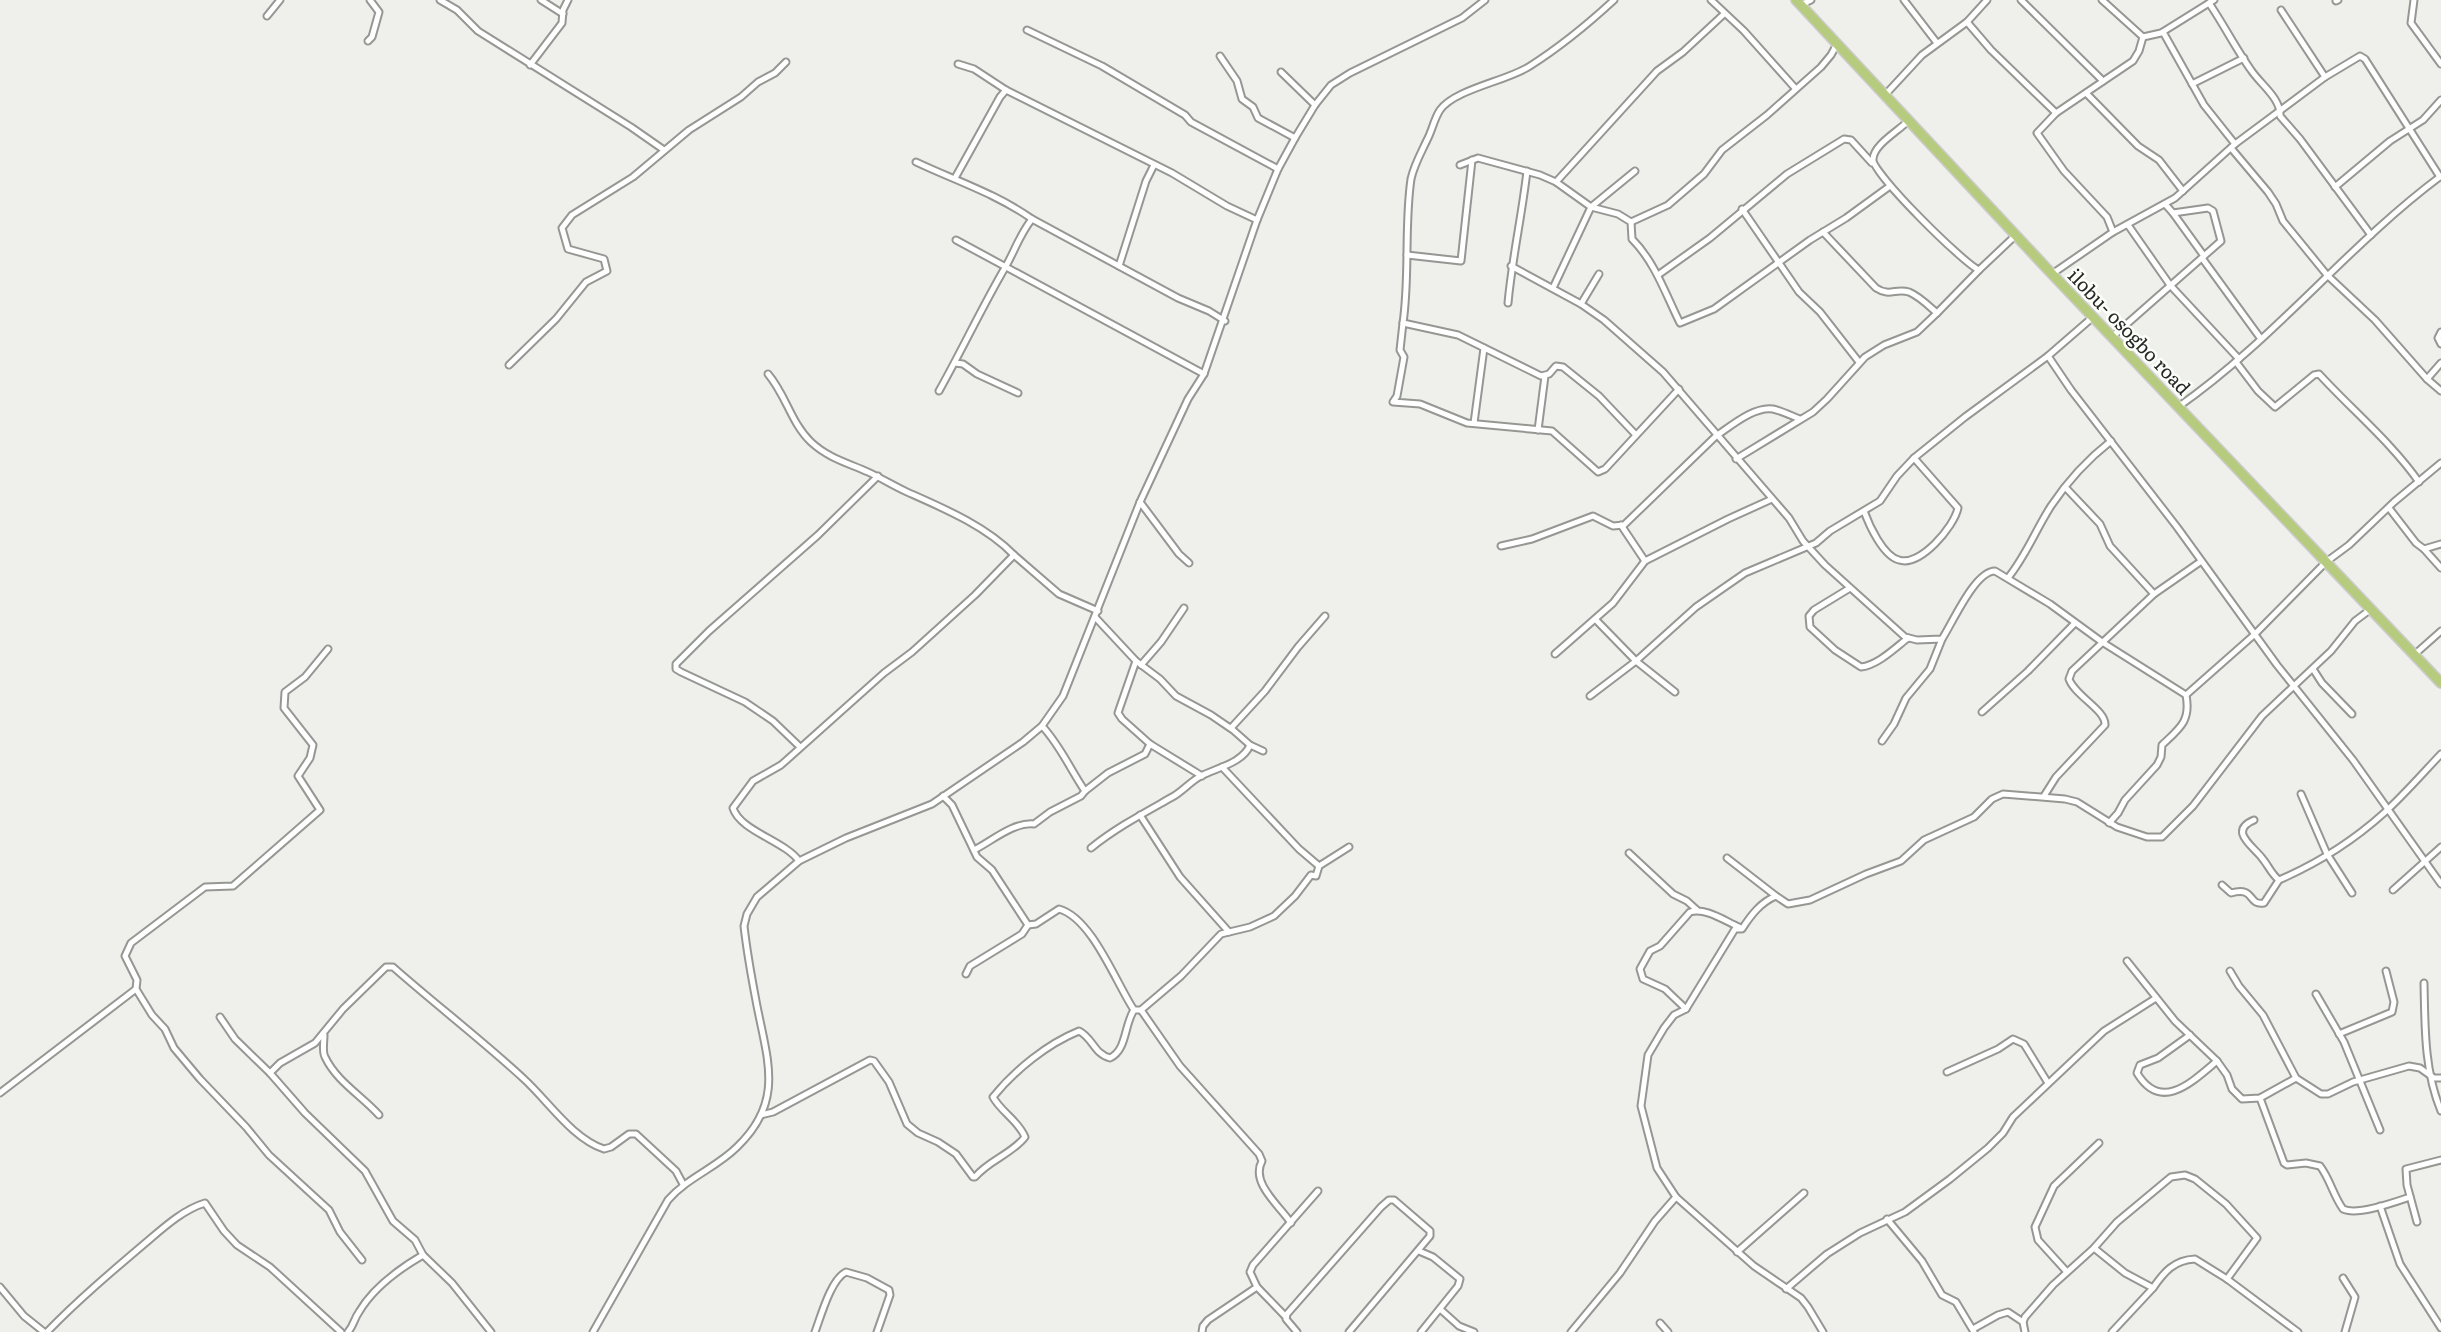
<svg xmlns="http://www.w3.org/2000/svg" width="2441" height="1332" font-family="Literata,serif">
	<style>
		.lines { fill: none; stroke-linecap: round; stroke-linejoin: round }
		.minor-casing { stroke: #959793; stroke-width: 9 }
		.primary-casing { stroke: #cbcbcb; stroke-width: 12 }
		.minor { stroke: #fff; stroke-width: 5 }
		.primary { stroke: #b7cb7f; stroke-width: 9 }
		.labels { text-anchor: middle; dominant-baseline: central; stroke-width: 5; stroke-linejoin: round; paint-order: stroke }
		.street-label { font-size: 19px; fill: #262726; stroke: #fcfef9 }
	</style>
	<rect width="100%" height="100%" fill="#eff0ec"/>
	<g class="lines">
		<defs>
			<g id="minor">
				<polyline points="440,0 457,10 478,31 631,127 664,150"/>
				<polyline points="541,0 563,14"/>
				<path d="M 1614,0 C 1588,24 1560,47 1530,66 C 1507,81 1455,89 1440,110 C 1434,119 1432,131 1427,140 C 1421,153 1414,165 1411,179 C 1404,227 1410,275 1403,323 L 1458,335 L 1541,376 L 1549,374 L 1556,366 L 1563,367 L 1599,396 L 1636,435"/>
				<polyline points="1711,0 1744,31 1795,88"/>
				<polyline points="1904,0 1937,43"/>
				<polyline points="2021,0 2103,81"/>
				<polyline points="2102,0 2143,37 2161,33 2214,0"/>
				<polyline points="2414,0 2411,23 2441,64"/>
				<polyline points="2336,1 2338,0"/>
				<path d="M 2209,3 C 2224,25 2236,49 2251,70 C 2260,84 2281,98 2280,116 L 2300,139 L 2371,235"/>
				<polyline points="1801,5 1811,0"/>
				<polyline points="2281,10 2325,77"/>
				<polyline points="267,16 280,0"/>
				<polyline points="1967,22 1991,50 2056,113"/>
				<polyline points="1027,30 1102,66 1185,115 1191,122 1278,169"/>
				<polyline points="2163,32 2204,105 2235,144"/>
				<polyline points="368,41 372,37 379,12 370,0"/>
				<polyline points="1220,56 1237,81 1242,99 1253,107 1258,118 1295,138"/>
				<polyline points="958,64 974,69 1006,90 1172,173 1227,206 1257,220"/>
				<polyline points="530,65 562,23 563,10 568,0"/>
				<polyline points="1281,72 1315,105"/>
				<polyline points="2192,84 2244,58"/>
				<polyline points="2086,93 2138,146 2159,160 2183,191"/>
				<polyline points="1885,95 1922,55 1967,22 1987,0"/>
				<path d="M 1909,120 C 1899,131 1874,144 1873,159 C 1871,172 1964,264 1979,270 L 2016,235"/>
				<polyline points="2231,148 2268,192 2276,204 2283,221 2327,275 2375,320 2427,379 2441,391"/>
				<path d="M 916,162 C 954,180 997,194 1032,219 L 1178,298 L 1209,311 L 1225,321"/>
				<path d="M 1460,165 L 1478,158 L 1540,175 L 1556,182 L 1591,207 L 1618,214 L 1631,222 L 1632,239 C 1655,262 1666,295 1680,323 L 1714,309 L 1810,240 L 1846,218 L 1890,186"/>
				<polyline points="955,178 1000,97 1006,90"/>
				<polyline points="1556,182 1657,71 1683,52 1724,14"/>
				<polyline points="2335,187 2390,141 2423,120 2441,100"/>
				<polyline points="1742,209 1799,292 1820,312 1859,362"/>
				<polyline points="2173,213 2204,256"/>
				<polyline points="1631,222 1668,205 1704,174 1722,150 1767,115 1821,67 1831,55 1837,44"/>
				<polyline points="2128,225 2170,285 2239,359"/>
				<path d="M 1823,232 L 1876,288 C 1890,297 1895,288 1909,292 C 1919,296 1929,306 1937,313 L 1979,270"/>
				<polyline points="2113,232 2107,217 2064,171 2037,133 2056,113 2133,61 2139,51 2143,37"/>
				<polyline points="956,240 1204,374"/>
				<polyline points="1407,255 1461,261 1472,160"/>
				<polyline points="2202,258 2261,339"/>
				<polyline points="1119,266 1146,181 1154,165"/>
				<path d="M 1511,266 L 1581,304 L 1604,320 L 1663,372 L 1789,518 L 1803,541 L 1825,565 L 1905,637 L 1917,640 L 1942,639 C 1953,622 1975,571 1995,571 L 2050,604 L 2102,642 L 2186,695 C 2191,721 2180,728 2162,745 L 2161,757 L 2157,765 L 2125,800 L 2118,813 L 2109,823"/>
				<polyline points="2052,274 2113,232 2175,198 2235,144 2325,77 2360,56 2365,59 2440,177"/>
				<polyline points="1658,275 1710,238 1787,174 1844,139 1851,140 1872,163"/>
				<polyline points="1553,288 1591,207 1635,171"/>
				<path d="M 1508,303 C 1512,259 1522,215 1527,171"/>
				<polyline points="1581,304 1599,274"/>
				<polyline points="1403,323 1400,350 1404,357 1397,396 1393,402 1420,404 1467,423 1552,431 1598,472 1605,469 1679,389"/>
				<polyline points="2441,332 2438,338 2441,344"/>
				<polyline points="2112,337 2221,241 2213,211 2208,208 2173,213 2165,204"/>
				<polyline points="2048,356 2071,390 2177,527 2277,665 2353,760 2441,884"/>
				<path d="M 2236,362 L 2258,391 L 2275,407 L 2314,375 L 2319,374 C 2352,410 2391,442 2419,482"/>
				<polyline points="955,363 963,364 977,374 1018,393"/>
				<polyline points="509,365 556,319 586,282 607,271 604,259 568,249 562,228 572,215 633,177 689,130 741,97 758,82 775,73 786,62"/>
				<path d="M 768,374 C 786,395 791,423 811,442 C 828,458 848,463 868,472 C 881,478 894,486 907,492 C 943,508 986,526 1014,555"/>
				<polyline points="2427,379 2441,363"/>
				<path d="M 939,391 C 962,350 982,307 1006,266 C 1015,250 1020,234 1032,219"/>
				<path d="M 2178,407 C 2274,340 2347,246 2441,176"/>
				<polyline points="1474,423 1484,348"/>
				<polyline points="1538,430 1545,376"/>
				<polyline points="1736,459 1813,412 1827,399 1865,357 1884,345 1917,332 1937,313"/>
				<polyline points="2066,488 2100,524 2110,546 2154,594"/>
				<polyline points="1140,502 1179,554 1189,563"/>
				<polyline points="2389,508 2416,543 2424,549 2441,544"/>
				<path d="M 1864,511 C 1869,525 1883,556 1899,560 C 1920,567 1954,527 1958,508 L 1914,458"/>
				<polyline points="1621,525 1645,561"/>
				<path d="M 1501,546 L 1532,539 L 1593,516 L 1613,526 L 1624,525 L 1716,436 C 1731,426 1754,406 1773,409 C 1782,411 1792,416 1800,419"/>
				<polyline points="2424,549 2441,568"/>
				<path d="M 2008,578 C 2027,554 2035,531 2051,506 C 2067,482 2088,459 2111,441"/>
				<path d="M 1850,588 L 1814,610 L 1809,616 L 1810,627 L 1835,650 L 1861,667 C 1878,665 1895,648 1908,638"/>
				<polyline points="1095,617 1136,661 1160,679 1176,696 1211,715 1233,730 1250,745 1263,751"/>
				<polyline points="1595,619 1636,661 1675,692"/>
				<polyline points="1555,654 1613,603 1645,561 1728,519 1772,499"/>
				<polyline points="2414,655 2441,631"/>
				<polyline points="1136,661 1120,707 1118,713 1122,719 1150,744 1202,776"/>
				<polyline points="1141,665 1161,642 1184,608"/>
				<polyline points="2313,669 2322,683 2352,714"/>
				<polyline points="2186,695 2255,634 2326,562 2349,545 2394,502 2441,463"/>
				<polyline points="1590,696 1636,661 1696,607 1745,573 1816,543 1830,531 1880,501 1897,476 1914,458 1965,417 2048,356 2093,317"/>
				<polyline points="1982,712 2028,671 2075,623"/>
				<path d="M 1042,726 C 1060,745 1070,769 1085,791 L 1108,773 L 1145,754 L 1150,744"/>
				<polyline points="1231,728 1265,691 1298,647 1325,616"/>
				<polyline points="1882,741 1894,724 1906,698 1930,669 1942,639"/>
				<polyline points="799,746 773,721 745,702 681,672 676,669 676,664 709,631 818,535 878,476"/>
				<polyline points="1222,767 1299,849 1319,866"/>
				<polyline points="2301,794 2327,854 2352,893"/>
				<polyline points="943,796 952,805 977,857 992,870 1028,925 1022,934 970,966 966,974"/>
				<path d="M 2044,796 L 2056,777 L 2105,725 C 2106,710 2075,696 2069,679 L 2072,671 L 2154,594 L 2200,562"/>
				<polyline points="1140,815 1180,877 1229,932"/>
				<path d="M 2254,820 C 2228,831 2253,846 2262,858 C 2268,865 2272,875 2279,880 C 2316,864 2354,840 2384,813 C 2404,795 2422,774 2441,754"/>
				<path d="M 1091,848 C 1117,827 1146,812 1174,796 C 1184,790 1191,781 1201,776 C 1216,768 1243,763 1250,745"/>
				<path d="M 974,850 C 992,841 1013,822 1034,824 L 1050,812 L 1081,796 L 1085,791"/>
				<polyline points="1629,853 1673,894 1687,901 1697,910"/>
				<polyline points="1727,858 1776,896"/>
				<path d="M 799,861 C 785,841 740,831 733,808 L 753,781 L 781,765 L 884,673 L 912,652 L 975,595 L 1014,555 L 1059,594 L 1098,611"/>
				<path d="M 2222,885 L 2231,893 C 2256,886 2247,906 2264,903 L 2279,880"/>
				<polyline points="2393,890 2441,847"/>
				<path d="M 1028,925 L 1036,924 L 1059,909 C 1092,918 1116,983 1134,1010"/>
				<polyline points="2127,961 2175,1021 2217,1061 2227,1075 2232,1089 2242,1099 2260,1098 2296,1078 2321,1094 2328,1094 2353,1082 2409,1066 2420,1068 2434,1078 2441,1078"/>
				<polyline points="2230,971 2239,986 2263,1015 2296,1078"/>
				<path d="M 2424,983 C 2425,1026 2424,1070 2441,1111"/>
				<polyline points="136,989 152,1015 165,1029 174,1048 200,1079 246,1127 269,1155 329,1210 340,1232 362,1260"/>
				<polyline points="2316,994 2344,1042 2380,1130"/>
				<path d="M 1686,1009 L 1665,989 L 1643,979 L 1640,969 L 1650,951 L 1660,946 L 1690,912 C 1705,907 1725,921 1739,927"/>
				<path d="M 1141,1010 L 1180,1066 L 1259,1154 L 1262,1161 C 1250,1183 1280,1206 1291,1223"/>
				<polyline points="220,1017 235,1039 270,1073"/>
				<polyline points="2339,1034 2392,1012 2394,1002 2386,971"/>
				<path d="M 324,1035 C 324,1042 322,1052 325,1057 C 337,1082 361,1095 379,1115"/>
				<path d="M 2190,1035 L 2158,1058 L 2140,1065 L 2137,1073 C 2161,1113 2192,1082 2217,1061"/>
				<polyline points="1947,1072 1998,1049 2013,1039 2024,1044 2048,1083"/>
				<polyline points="0,1093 136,989 137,980 125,956 131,943 205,887 233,886 320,810 298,776 310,758 313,745 284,708 285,692 305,677 328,649"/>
				<path d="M 2260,1098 L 2284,1163 L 2287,1165 L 2306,1163 L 2320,1166 C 2330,1179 2333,1195 2343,1209 C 2357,1216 2395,1202 2410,1197"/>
				<path d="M 761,1115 L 773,1112 L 870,1060 L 874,1061 L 889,1082 L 907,1124 L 918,1133 L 938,1142 L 956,1154 L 973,1177 L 975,1177 C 989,1160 1012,1154 1025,1137 C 1018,1120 1001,1112 993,1097 C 1015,1070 1047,1044 1079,1031 C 1093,1038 1094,1054 1110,1058 C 1127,1050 1124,1025 1134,1010 L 1141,1010 L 1181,976 L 1221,934 L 1250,927 L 1274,916 L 1295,896 L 1311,875 L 1316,876 L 1319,866 L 1349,847"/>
				<polyline points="2380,1206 2400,1264 2441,1328"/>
				<polyline points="1887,1219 1922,1261 1942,1295 1956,1302 1974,1332"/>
				<polyline points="2417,1222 2407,1185 2406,1169 2441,1160"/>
				<path d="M 2094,1248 L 2125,1273 L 2153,1288 C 2164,1272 2174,1260 2195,1259 L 2227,1279 L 2298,1332"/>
				<polyline points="1419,1251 1433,1257 1460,1279 1458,1286 1421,1332"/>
				<polyline points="1737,1252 1804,1193"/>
				<polyline points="2067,1272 2038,1240 2035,1227 2054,1186 2099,1143"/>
				<polyline points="2343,1278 2355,1297 2345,1332"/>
				<polyline points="0,1287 24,1316 44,1332"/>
				<polyline points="1786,1289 1827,1254 1860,1233 1905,1212 1950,1179 1988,1148 2003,1133 2013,1117 2104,1031 2156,998"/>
				<polyline points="1440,1309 1459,1326 1474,1332"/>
				<polyline points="1286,1317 1257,1287 1250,1272 1253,1265 1318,1191"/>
				<polyline points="1660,1323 1668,1332"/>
				<polyline points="1973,1329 1998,1315 2008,1312 2023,1322"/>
				<path d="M 47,1332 C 77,1301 110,1273 143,1245 C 162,1229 182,1210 205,1203 L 224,1231 L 237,1245 L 270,1267 L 341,1332"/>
				<path d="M 348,1332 C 354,1325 354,1319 359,1312 C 373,1288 399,1269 423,1255"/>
				<path d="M 491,1332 L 452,1283 L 423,1255 L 415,1240 L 393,1221 L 365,1171 L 305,1113 L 270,1073 L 280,1063 L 315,1043 L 343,1009 L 386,967 L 393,967 C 436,1005 482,1040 524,1079 C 549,1102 572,1138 604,1149 L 611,1147 L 629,1134 L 636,1134 L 676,1171 L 683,1184"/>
				<path d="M 593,1332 L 668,1200 C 688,1177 716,1168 737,1147 C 784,1102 768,1062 757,1006 C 752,980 747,953 744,926 L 747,914 L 757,897 L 799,861 L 846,838 L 932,804 L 1023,742 L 1042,726 L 1063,696 L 1140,502 L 1188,399 L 1204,374 L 1257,220 L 1278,169 L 1295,138 L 1315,105 L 1331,85 L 1350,73 L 1462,18 L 1485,0"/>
				<path d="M 815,1332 C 821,1316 831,1279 846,1272 L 867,1278 L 889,1290 L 890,1295 L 877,1332"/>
				<polyline points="1202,1332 1203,1326 1208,1320 1257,1287"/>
				<polyline points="1297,1332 1286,1319 1287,1314 1381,1207 1389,1200 1394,1200 1430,1231 1430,1236 1349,1332"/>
				<polyline points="1571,1332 1620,1273 1655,1221 1676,1197"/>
				<path d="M 1823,1332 L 1808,1307 L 1801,1298 L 1754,1266 L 1676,1197 L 1657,1168 L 1641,1106 L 1648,1055 L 1664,1028 L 1674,1015 L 1686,1009 L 1735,929 L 1742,929 C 1751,915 1761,902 1776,896 L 1788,904 L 1810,900 L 1866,874 L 1901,861 L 1924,840 L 1974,817 L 1992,799 L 2003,794 L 2065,799 L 2077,802 L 2117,827 L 2147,837 L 2162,837 L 2193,806 L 2262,716 L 2331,651 L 2355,621 L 2371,609"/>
				<polyline points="2025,1332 2023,1322 2025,1317 2053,1285 2094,1248 2117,1222 2171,1177 2185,1175 2195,1179 2226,1204 2257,1238 2227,1279"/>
				<polyline points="2112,1332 2153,1288"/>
			</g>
			<polyline id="primary" points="1796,0 2052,274 2441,683"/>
		</defs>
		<use href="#minor" class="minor-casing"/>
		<use href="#primary" class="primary-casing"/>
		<use href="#minor" class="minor"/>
		<use href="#primary" class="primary"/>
	</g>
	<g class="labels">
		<g class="street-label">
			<text transform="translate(2130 331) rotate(46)">ilobu- osogbo road</text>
		</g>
	</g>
</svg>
